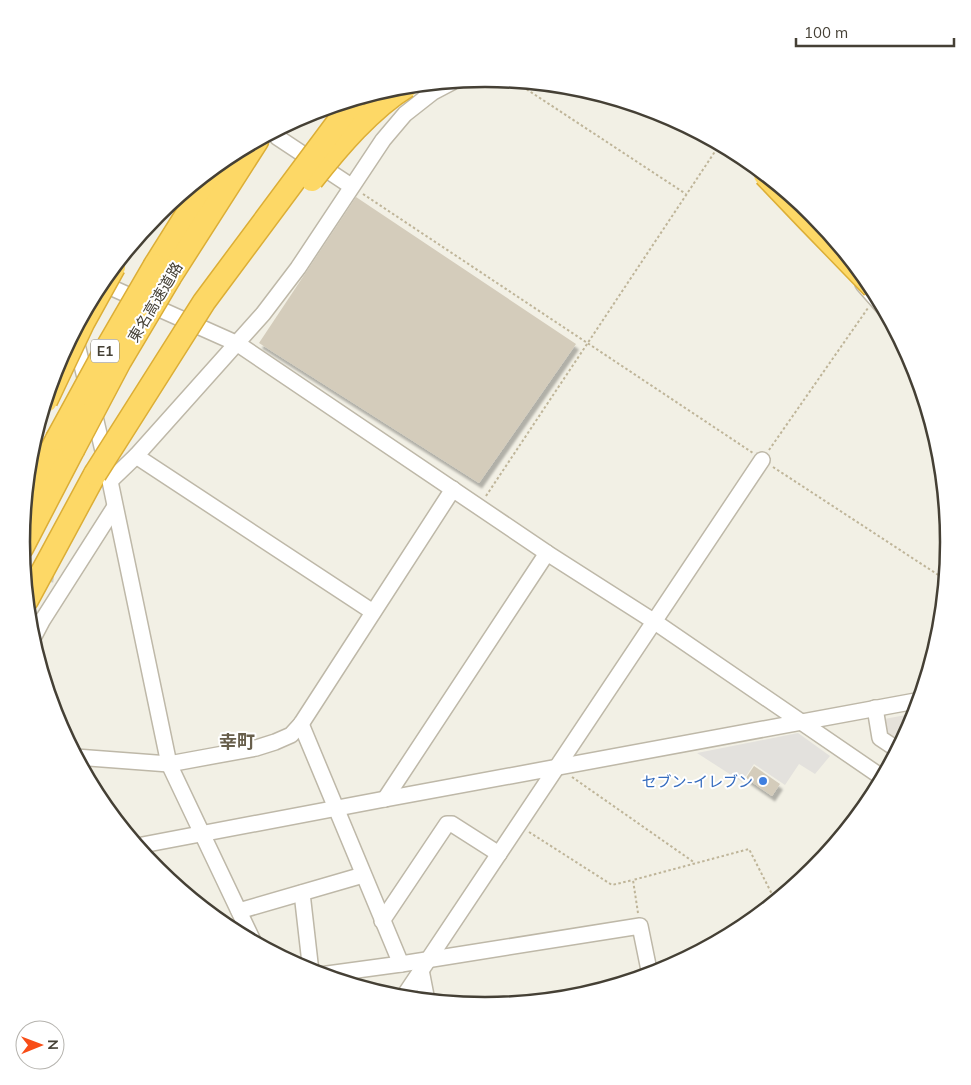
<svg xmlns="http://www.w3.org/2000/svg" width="971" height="1085" font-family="Mulish,'Noto Sans JP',sans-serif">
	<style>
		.industrial { fill: #e5e1da }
		.parking { fill: #e3e1dd }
		.building { fill: #d4ccbb; filter: url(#shadow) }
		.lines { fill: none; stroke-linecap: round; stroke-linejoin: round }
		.minor-tunnel { stroke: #cfcdc2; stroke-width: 15; stroke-dasharray: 15 8; stroke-linecap: butt }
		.minor-casing { stroke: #beb8a8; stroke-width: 18 }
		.highway-casing { stroke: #dcae36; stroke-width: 25 }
		.path { stroke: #bfb599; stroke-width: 2; stroke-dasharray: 2.5 2.5; stroke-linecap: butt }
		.minor { stroke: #fff; stroke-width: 15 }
		.highway { stroke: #fdd866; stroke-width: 22 }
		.highway-bridge-casing { stroke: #dcae36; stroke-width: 25; stroke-linecap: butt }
		.highway-bridge { stroke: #fdd866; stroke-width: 22 }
		.shop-dot { fill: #3f7fe0; stroke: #fff; stroke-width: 2 }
		.labels { text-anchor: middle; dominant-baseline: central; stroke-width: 4; stroke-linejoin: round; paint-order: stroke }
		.shield { fill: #fff; stroke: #7d7972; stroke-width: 1 }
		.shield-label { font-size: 14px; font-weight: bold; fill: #454035 }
		.street-label { font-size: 15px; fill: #454035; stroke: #fff }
		.shop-label { font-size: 15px; fill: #366cbe; stroke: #fff; text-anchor: end }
		.quarter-label { font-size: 18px; font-weight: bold; fill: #685f4c; stroke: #fff }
		.rim { fill: none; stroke: #454035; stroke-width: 2.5 }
	</style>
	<defs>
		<filter id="shadow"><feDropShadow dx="3" dy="5.5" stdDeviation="1" flood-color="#0004"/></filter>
	</defs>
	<rect width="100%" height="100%" fill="#f2f0e5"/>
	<polygon class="industrial" points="917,713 901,746 884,735 881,721 884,719"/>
	<polygon class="parking" points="798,733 830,756 815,774 799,764 785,785 754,764 742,782 697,753"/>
	<g class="building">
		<polygon points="356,197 576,344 479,483 259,343"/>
		<polygon points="754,766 780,784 772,796 746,778"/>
	</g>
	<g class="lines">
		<polyline class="minor-tunnel" points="24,572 54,575"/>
		<defs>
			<g id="minor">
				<polyline points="277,137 351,186"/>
				<polyline points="101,283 238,344 547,553 655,622 883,778"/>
				<polyline points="863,284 884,308"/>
				<polyline points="75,336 87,386"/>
				<polyline points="93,408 110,481 169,764 254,943"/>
				<polyline points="136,456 373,612"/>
				<polyline points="110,481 136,456 263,314 298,268 383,140 405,114 433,92 452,82"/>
				<polyline points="32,640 42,621 114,508"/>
				<polyline points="875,708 880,738 898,750"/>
				<polyline points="301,724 401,964"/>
				<polyline points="76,757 169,764 256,748 275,742 291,735 301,724 453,489"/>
				<polyline points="385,799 547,553"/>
				<polyline points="137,846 385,799 921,700"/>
				<polyline points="302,893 311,972"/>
				<polyline points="239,911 363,875"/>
				<polyline points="382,921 447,824 452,824 499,854"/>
				<polyline points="421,970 427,1001"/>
				<polyline points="320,975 401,964 640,926 650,975"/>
				<polyline points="402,999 762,460"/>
			</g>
			<g id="highway">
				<polyline points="155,265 219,163"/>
				<polyline points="170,277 257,141"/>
				<polyline points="25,500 57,439"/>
				<polyline points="22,548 73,450"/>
				<polyline points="27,600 95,474"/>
			</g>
		</defs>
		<use href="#minor" class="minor-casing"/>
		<use href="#highway" class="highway-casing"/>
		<g class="path">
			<polyline points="514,81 686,194"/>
			<polyline points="363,194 753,453"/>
			<polyline points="769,450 868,308"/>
			<polyline points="773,467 946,580"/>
			<polyline points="486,496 720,144"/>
			<polyline points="572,777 695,863"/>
			<polyline points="529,832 612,885 633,880"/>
			<polyline points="638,913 633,880 749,849 776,902"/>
		</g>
		<use href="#minor" class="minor"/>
		<use href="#highway" class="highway"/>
		<defs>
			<g id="highway-bridge">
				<polyline points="765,175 808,220 873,287"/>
				<path d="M 312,180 C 338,147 371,108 407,86"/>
				<polyline points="46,401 83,323 114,267"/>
				<polyline points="57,439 105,351 155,265"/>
				<polyline points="73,450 120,361 170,277"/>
				<polyline points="95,474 204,302 355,99"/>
			</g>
		</defs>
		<use href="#highway-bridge" class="highway-bridge-casing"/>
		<use href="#highway-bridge" class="highway-bridge"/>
	</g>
	<circle class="shop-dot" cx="763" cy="781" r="5"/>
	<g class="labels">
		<rect class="shield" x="91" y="339.5" width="28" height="23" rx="4"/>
		<g class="shield-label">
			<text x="105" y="351">E1</text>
		</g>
		<g class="street-label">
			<text transform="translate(155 302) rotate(-59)">東名高速道路</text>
		</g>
		<g class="shop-label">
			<text x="753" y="781">セブン-イレブン</text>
		</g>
		<g class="quarter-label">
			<text x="237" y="741">幸町</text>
		</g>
	</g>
	<path d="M0 0H971V1085H0ZM30 542a455 455 0 1 1 910 0a455 455 0 1 1-910 0Z" fill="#fff" fill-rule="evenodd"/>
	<path class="rim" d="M30 542a455 455 0 1 1 910 0a455 455 0 1 1-910 0Z"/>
	<g transform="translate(40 1045) rotate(89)"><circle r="24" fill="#ffffff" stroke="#b5b3ae"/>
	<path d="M0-4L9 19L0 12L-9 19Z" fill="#f84d17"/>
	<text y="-8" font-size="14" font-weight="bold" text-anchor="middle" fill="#454035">N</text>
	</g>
	<path d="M796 38v8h158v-8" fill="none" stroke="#454035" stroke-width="2.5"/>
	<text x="804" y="38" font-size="15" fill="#454035" stroke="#ffffff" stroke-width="4" paint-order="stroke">100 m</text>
</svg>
